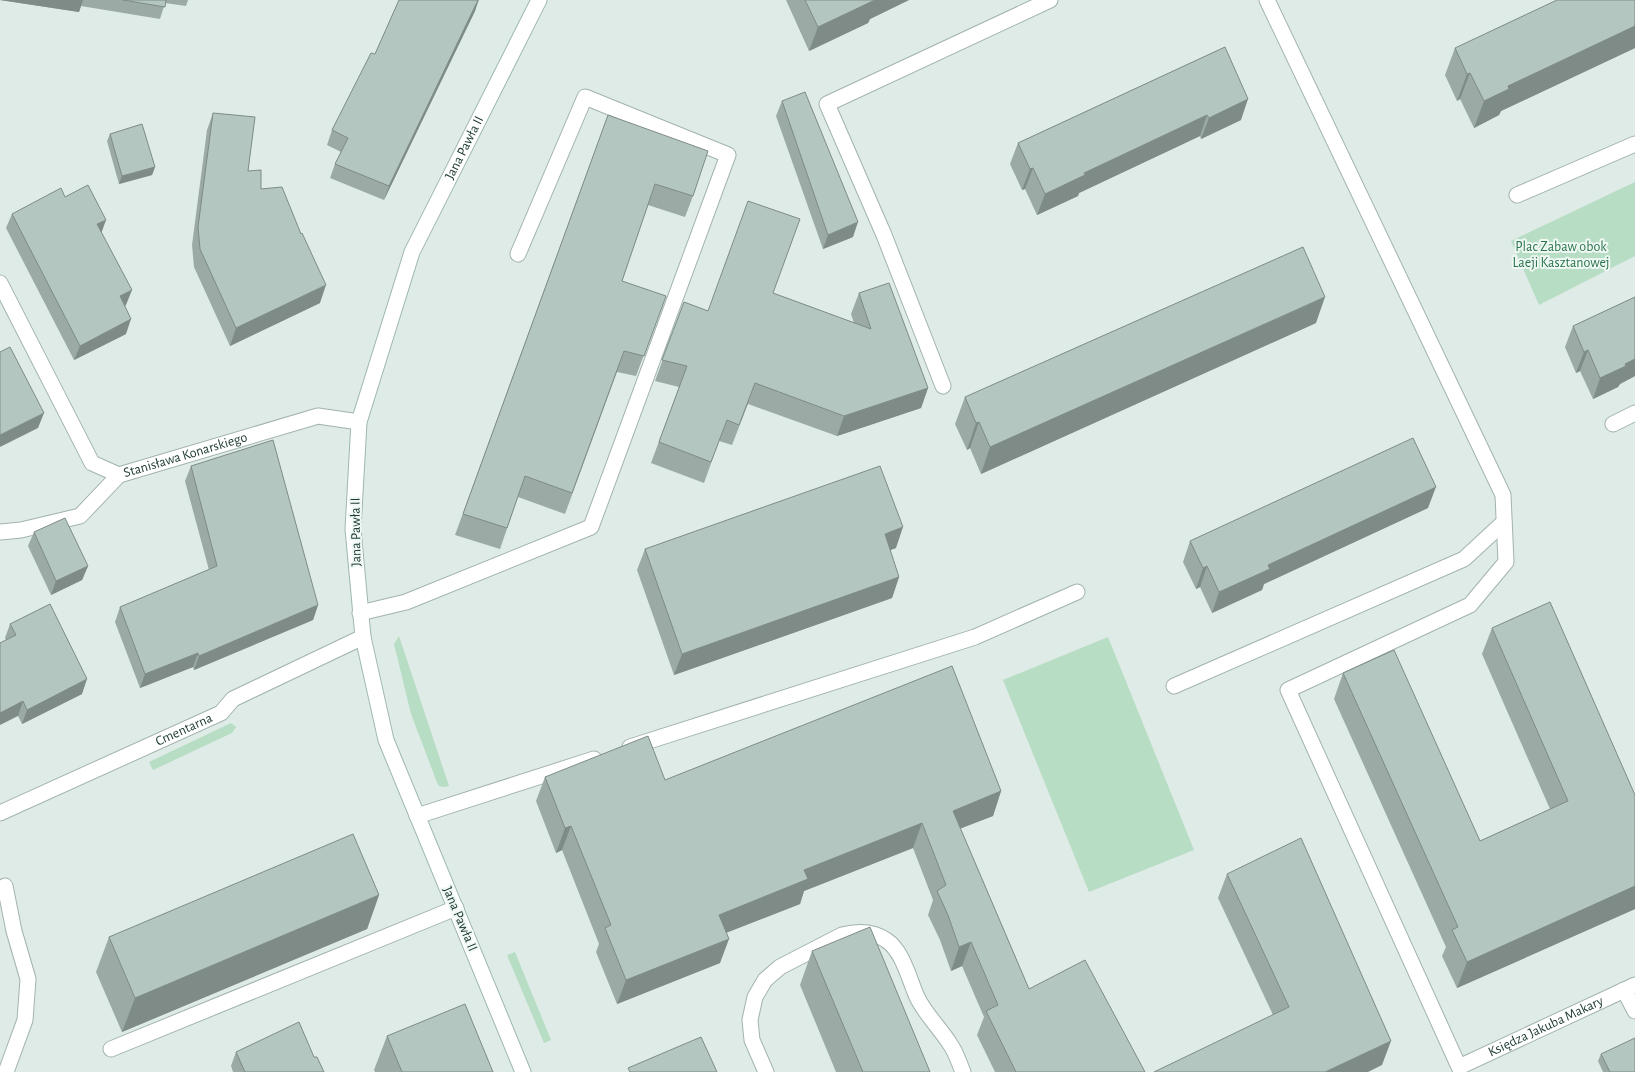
<svg xmlns="http://www.w3.org/2000/svg" width="1635" height="1072" font-family="'Alegreya Sans',sans-serif">
	<style>
		.green { fill: #b7ddc4 }
		.lines { fill: none; stroke-linecap: round; stroke-linejoin: round }
		.lane-casing { stroke: #a2b3ae; stroke-width: 17 }
		.street-casing { stroke: #a2b3ae; stroke-width: 17 }
		.secondary-casing { stroke: #9eb7b0; stroke-width: 17 }
		.lane { stroke: #fff; stroke-width: 15 }
		.street { stroke: #fff; stroke-width: 15 }
		.secondary { stroke: #fff; stroke-width: 15 }
		.wall { fill: #9baaa5 }
		.shaded-wall { fill: #7e8b86 }
		.building { fill: #b4c6c0; stroke: #7e8b86 }
		.labels { text-anchor: middle; dominant-baseline: central; stroke-width: 4; stroke-linejoin: round; paint-order: stroke }
		.street-label { font-size: 14px; fill: #203c36; stroke: #f0f8f4 }
		.park-label { font-size: 14px; fill: #28744b; stroke: #f0f8f4 }
	</style>
	<rect width="100%" height="100%" fill="#dfebe7"/>
	<g class="green">
		<polygon points="1635,182 1635,256 1539,305 1511,241"/>
		<polygon points="399,636 449,786 442,787 438,785 411,714 394,644"/>
		<polygon points="1108,637 1194,850 1089,892 1003,680"/>
		<polygon points="231,723 236,727 232,733 153,770 149,762"/>
		<polygon points="515,952 551,1040 544,1043 507,955"/>
	</g>
	<g class="lines">
		<defs>
			<g id="lane">
				<path id="s1" d="M 1267,0 L 1503,495 L 1506,562 L 1470,605 L 1288,690 L 1459,1067 L 1635,985"/>
				<polyline points="1517,195 1635,144"/>
				<polyline points="943,386 884,235 827,104 1050,0"/>
				<polyline points="1613,424 1635,413"/>
				<polyline points="0,532 21,530 80,516 119,475"/>
				<polyline points="360,613 406,602 591,527 728,155 585,97 518,254"/>
				<polyline points="1174,686 1464,559 1504,522"/>
				<polyline points="630,747 975,637 1077,592"/>
				<polyline points="417,816 594,759"/>
				<polyline points="5,886 14,931 28,979 25,1020 6,1072"/>
				<polyline points="1624,990 1635,1011"/>
				<polyline points="111,1049 456,908"/>
				<path d="M 766,1072 L 752,1040 L 750,1020 L 755,997 L 765,980 L 780,967 L 842,935 C 858,931 873,931 886,940 C 903,951 909,979 917,997 C 925,1014 940,1028 950,1044 C 956,1052 959,1063 963,1072"/>
			</g>
			<g id="street">
				<path id="s2" d="M 0,283 L 92,463 L 119,475 L 318,416 L 359,422"/>
				<path id="s3" d="M 0,813 L 221,713 L 233,699 L 363,637"/>
			</g>
			<g id="secondary">
				<path id="s4" d="M 523,1072 L 386,740 L 363,637 L 353,529 L 359,422 L 412,252 L 539,0"/>
			</g>
		</defs>
		<use href="#lane" class="lane-casing"/>
		<use href="#street" class="street-casing"/>
		<use href="#secondary" class="secondary-casing"/>
		<use href="#lane" class="lane"/>
		<use href="#street" class="street"/>
		<use href="#secondary" class="secondary"/>
	</g>
	<g class="wall">
		<polygon points="0,0 188,0 186,6 165,3 160,19 81,6 79,12"/>
		<polygon points="399,0 479,0 475,11 384,200 330,178 335,164 341,152 327,145 332,130 375,54"/>
		<polygon points="786,0 909,0 870,19 868,23 809,51"/>
		<polygon points="1635,0 1635,48 1501,111 1499,115 1474,128 1460,99 1457,101 1445,75 1455,48"/>
		<polygon points="1225,47 1241,120 1201,139 1200,136 1079,193 1078,196 1037,215 1025,189 1022,190 1010,164 1018,143"/>
		<polygon points="782,101 853,237 823,249 776,116"/>
		<polygon points="213,113 248,171 261,189 320,303 230,346 194,267 192,245 207,130"/>
		<polygon points="608,115 693,196 685,217 648,205 622,281 666,296 636,376 617,372 565,514 518,497 500,549 455,535"/>
		<polygon points="110,134 155,167 152,175 119,184 107,141"/>
		<polygon points="65,197 101,232 126,305 125,306 126,334 74,360 6,228 12,214"/>
		<polygon points="773,293 854,323 851,314 859,293 928,388 921,408 837,436 748,404 732,445 719,441 704,483 651,463 679,387 655,381 684,302 708,311"/>
		<polygon points="1635,297 1635,376 1620,384 1618,387 1593,399 1580,371 1576,373 1565,347 1573,326"/>
		<polygon points="1316,323 981,474 970,448 967,450 955,424 965,397"/>
		<polygon points="191,466 318,605 313,620 194,670 193,667 140,688 115,622 120,607 209,570 185,481"/>
		<polygon points="1428,508 1264,584 1262,590 1212,613 1200,587 1196,589 1183,562 1190,541"/>
		<polygon points="34,532 88,566 82,580 51,595 28,546"/>
		<polygon points="896,548 890,550 899,577 892,598 674,675 637,570 645,549"/>
		<polygon points="10,624 82,694 22,724 18,716 6,640 5,638"/>
		<polygon points="1492,628 1635,795 1635,909 1457,988 1442,956 1446,947 1334,699 1343,673 1480,841 1550,809 1482,654"/>
		<polygon points="545,777 1001,791 993,816 960,828 1029,989 1145,1072 995,1072 977,1035 984,1017 962,966 951,971 940,940 928,915 933,900 913,848 804,891 800,904 726,933 720,963 617,1004 596,952 599,944 562,850 556,853 536,801"/>
		<polygon points="1227,874 1382,1065 1273,1015 1218,898"/>
		<polygon points="379,895 367,929 122,1032 96,972 109,937"/>
		<polygon points="812,951 930,1072 836,1072 800,985"/>
		<polygon points="387,1036 493,1072 375,1072 374,1070"/>
		<polygon points="236,1052 314,1057 324,1072 233,1072 231,1066"/>
		<polygon points="1601,1054 1635,1072 1603,1072 1598,1061"/>
	</g>
	<g class="shaded-wall">
		<polygon points="0,0 83,0 79,12"/>
		<polygon points="478,0 475,11 384,200 389,186"/>
		<polygon points="873,0 909,0 870,19 868,23 809,51 818,27"/>
		<polygon points="1635,26 1635,48 1501,111 1499,115 1474,128 1484,101 1508,86"/>
		<polygon points="1470,73 1460,99 1457,101 1467,74"/>
		<polygon points="1248,99 1241,120 1201,139 1209,118"/>
		<polygon points="1207,115 1200,136 1079,193 1078,196 1037,215 1045,194 1084,173"/>
		<polygon points="155,167 152,175 119,184 122,176"/>
		<polygon points="1033,168 1025,189 1022,190 1030,169"/>
		<polygon points="106,220 101,234 97,224"/>
		<polygon points="858,222 853,237 823,249 828,235"/>
		<polygon points="326,285 320,303 230,346 236,328"/>
		<polygon points="132,290 126,305 114,311 120,296"/>
		<polygon points="1325,297 1316,323 981,474 990,447"/>
		<polygon points="131,319 126,334 74,360 80,346"/>
		<polygon points="1588,350 1580,371 1576,373 1584,352"/>
		<polygon points="1635,359 1635,376 1620,384 1618,387 1593,399 1600,378 1625,364"/>
		<polygon points="928,388 921,408 837,436 844,416"/>
		<polygon points="44,413 38,428 0,447 0,435"/>
		<polygon points="979,422 970,448 967,450 976,423"/>
		<polygon points="1436,487 1428,508 1264,584 1262,590 1212,613 1219,592 1268,565"/>
		<polygon points="903,527 896,548 877,555 885,534"/>
		<polygon points="88,566 82,580 51,595 56,581"/>
		<polygon points="1207,566 1200,587 1196,589 1203,568"/>
		<polygon points="899,577 892,598 674,675 682,654"/>
		<polygon points="318,605 313,620 194,670 199,656"/>
		<polygon points="198,653 193,667 140,688 145,674"/>
		<polygon points="87,679 82,694 22,724 27,710"/>
		<polygon points="23,701 18,716 0,725 0,713"/>
		<polygon points="1001,791 993,816 944,835 953,811"/>
		<polygon points="922,823 913,848 804,891 800,904 710,939 719,915 804,870"/>
		<polygon points="571,826 562,850 556,853 565,828"/>
		<polygon points="1635,886 1635,909 1457,988 1467,962"/>
		<polygon points="379,895 367,929 122,1032 135,998"/>
		<polygon points="729,939 720,963 617,1004 626,980"/>
		<polygon points="971,942 962,966 951,971 959,947"/>
		<polygon points="1391,1041 1382,1065 1368,1072 1325,1072"/>
	</g>
	<g class="building">
		<polygon points="123,0 166,0 165,7"/>
		<polygon points="399,0 478,0 389,186 335,164 348,138 332,130 371,53 375,54"/>
		<polygon points="805,0 875,0 818,27"/>
		<polygon points="1557,0 1635,0 1635,26 1508,86 1509,89 1484,101 1470,73 1467,74 1455,48"/>
		<polygon points="1225,47 1248,99 1209,118 1207,115 1084,173 1085,175 1045,194 1033,168 1030,169 1018,143"/>
		<polygon points="805,92 858,222 828,235 782,101"/>
		<polygon points="213,113 255,117 248,171 261,170 261,189 282,187 301,234 302,233 326,285 236,328 200,249 198,227"/>
		<polygon points="608,115 708,151 693,196 655,184 622,281 666,296 644,356 624,351 572,493 525,476 507,528 463,514"/>
		<polygon points="142,124 155,167 122,176 110,134"/>
		<polygon points="88,185 106,220 97,224 132,290 120,296 131,319 80,346 12,214 61,188 65,197"/>
		<polygon points="748,201 800,219 773,293 871,329 859,293 889,283 928,388 844,416 755,383 739,425 727,420 711,462 659,442 687,366 662,360 684,302 708,311"/>
		<polygon points="1303,247 1325,297 990,447 979,422 976,423 965,397"/>
		<polygon points="1635,297 1635,359 1625,364 1626,366 1600,378 1588,350 1584,352 1573,326"/>
		<polygon points="10,347 44,413 0,435 0,352"/>
		<polygon points="1413,438 1436,487 1268,565 1270,569 1219,592 1207,566 1203,568 1190,541"/>
		<polygon points="273,440 318,605 199,656 198,653 145,674 120,607 217,566 191,466"/>
		<polygon points="880,466 903,527 885,534 899,577 682,654 645,549"/>
		<polygon points="65,518 88,566 56,581 34,532"/>
		<polygon points="1550,602 1635,795 1635,886 1467,962 1452,930 1458,927 1343,673 1394,650 1480,841 1568,801 1492,628"/>
		<polygon points="50,604 87,679 27,710 23,701 0,713 0,643 16,635 10,624"/>
		<polygon points="952,666 1001,791 953,811 1029,989 1085,960 1145,1072 1016,1072 986,1011 998,1005 971,942 959,947 948,915 937,891 946,885 922,823 804,870 808,879 719,915 729,939 626,980 605,928 611,925 590,873 571,826 565,828 545,777 648,736 665,780"/>
		<polygon points="353,834 379,895 135,998 109,937"/>
		<polygon points="1301,838 1391,1041 1325,1072 1154,1072 1289,1007 1227,874"/>
		<polygon points="870,927 930,1072 863,1072 812,951"/>
		<polygon points="465,1004 493,1072 402,1072 387,1036"/>
		<polygon points="299,1022 314,1057 317,1057 324,1072 245,1072 236,1052"/>
		<polygon points="701,1037 717,1072 630,1072 628,1068"/>
		<polygon points="1635,1038 1635,1072 1610,1072 1601,1054"/>
	</g>
	<g class="labels">
		<g class="street-label">
			<text stroke="none"><textPath href="#s4" startOffset="975">Jana Pawła II</textPath></text>
			<text stroke="none"><textPath href="#s2" startOffset="301">Stanisława Konarskiego</textPath></text>
			<text transform="translate(356 532) rotate(-91)">Jana Pawła II</text>
			<text stroke="none"><textPath href="#s3" startOffset="202">Cmentarna</textPath></text>
			<text transform="translate(460 919) rotate(67)">Jana Pawła II</text>
			<text stroke="none"><textPath href="#s1" startOffset="1382">Księdza Jakuba Makary</textPath></text>
		</g>
		<g class="park-label">
			<text x="1561" y="247">Plac Zabaw obok<tspan x="1561" dy="16">Laeji Kasztanowej</tspan></text>
		</g>
	</g>
</svg>
